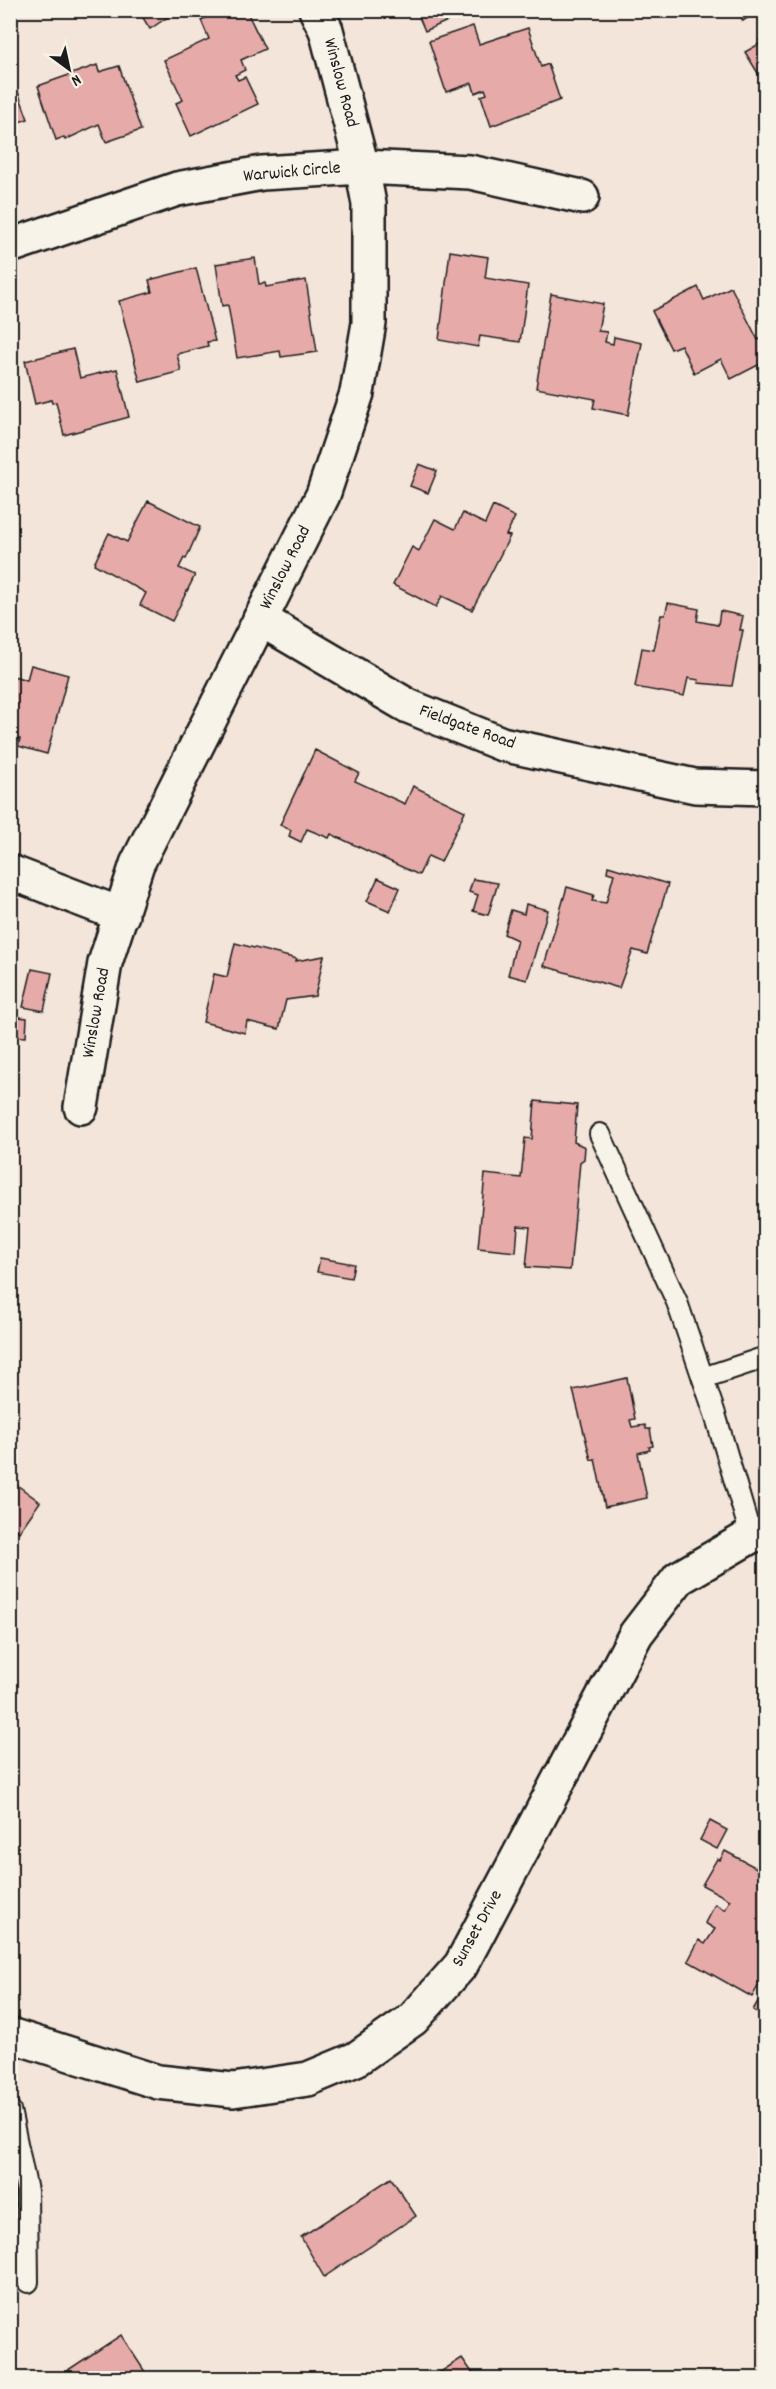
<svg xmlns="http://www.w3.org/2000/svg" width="776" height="2389" font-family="Dekko,sans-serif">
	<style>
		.building { fill: #e6aba9; stroke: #1c1c1c; stroke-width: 1.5 }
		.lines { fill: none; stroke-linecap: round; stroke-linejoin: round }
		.lane-casing { stroke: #1c1c1c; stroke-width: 24 }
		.street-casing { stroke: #1c1c1c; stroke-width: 38 }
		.secondary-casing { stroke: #1c1c1c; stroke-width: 38 }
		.lane { stroke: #f7f3e8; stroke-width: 20 }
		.street { stroke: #f7f3e8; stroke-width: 33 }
		.secondary { stroke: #f7f3e8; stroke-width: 33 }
		.labels { text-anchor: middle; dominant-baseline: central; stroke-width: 6; stroke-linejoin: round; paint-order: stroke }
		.street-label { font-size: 18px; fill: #1c1c1c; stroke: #f7f3e8 }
	</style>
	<rect width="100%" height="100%" fill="#f4e5db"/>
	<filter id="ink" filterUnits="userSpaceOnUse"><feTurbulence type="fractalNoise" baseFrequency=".0167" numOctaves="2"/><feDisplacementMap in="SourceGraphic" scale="12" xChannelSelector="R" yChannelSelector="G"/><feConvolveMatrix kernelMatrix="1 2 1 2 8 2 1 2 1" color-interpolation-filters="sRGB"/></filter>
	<g filter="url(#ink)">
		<g class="building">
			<polygon points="138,10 178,10 150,29"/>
			<polygon points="222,10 246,10 265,49 241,60 245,70 235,75 238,80 245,77 258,104 191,136 176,103 183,100 164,60 209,39 201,20"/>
			<polygon points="416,10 459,10 461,15 425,31"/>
			<polygon points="737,10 760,10 743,21"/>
			<polygon points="473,26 479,44 528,28 541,67 548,64 560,100 491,126 481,96 487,94 485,89 475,93 472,83 446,92 429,41"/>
			<polygon points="766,36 766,76 761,78 745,52 761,43 759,40"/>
			<polygon points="97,65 99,72 119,66 141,130 106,142 99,124 65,140 64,137 56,140 38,86"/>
			<polygon points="10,70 28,119 10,125"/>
			<polygon points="450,251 488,257 485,278 528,285 520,342 480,336 478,347 439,340"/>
			<polygon points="255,258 259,284 265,283 266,287 306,280 317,352 281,357 280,351 237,358 228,305 222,306 216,264"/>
			<polygon points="196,268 215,341 207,342 208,346 177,354 181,371 140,382 119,301 152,292 149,280"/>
			<polygon points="698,287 704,300 731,287 758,340 766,336 766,361 731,379 721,359 694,373 681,345 671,349 652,311"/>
			<polygon points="551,294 603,304 598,331 607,332 605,342 613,344 614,337 642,343 628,415 593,408 595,399 536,388"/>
			<polygon points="73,349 80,378 117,369 129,417 64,435 56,402 52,403 51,400 35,404 25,361"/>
			<polygon points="419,464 437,471 428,493 410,486"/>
			<polygon points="148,501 200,527 186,559 184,558 179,568 195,575 172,621 140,605 146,593 94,564 109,533 127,542"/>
			<polygon points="493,506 515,517 506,535 510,536 472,610 442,596 436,607 393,585 412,547 419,551 435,519 455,529 463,513 485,524"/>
			<polygon points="668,603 699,609 697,621 718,625 720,611 743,616 740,630 743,630 732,686 698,683 699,680 688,678 684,696 635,687 642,648 654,650 661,615 665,615"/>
			<polygon points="31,665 68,675 47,754 18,746 20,739 13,737 10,748 10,675 27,680"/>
			<polygon points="315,750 359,773 355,781 405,804 413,786 465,811 441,862 428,856 419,875 331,834 329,838 307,829 301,842 289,836 291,830 280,825"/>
			<polygon points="608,866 668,884 647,954 633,950 619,988 544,966 567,887 594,895 592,901 606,903 614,874 607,872"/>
			<polygon points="378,878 400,888 390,911 367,901"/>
			<polygon points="473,879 498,883 488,915 473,911 478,895 469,892"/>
			<polygon points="526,904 548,910 527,980 508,975 517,940 504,934 511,910 524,914"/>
			<polygon points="235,943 297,959 296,961 324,956 315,996 286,1000 279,1029 247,1021 245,1033 203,1022 214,974 227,977"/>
			<polygon points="32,969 52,973 44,1011 23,1007"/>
			<polygon points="10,1016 27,1018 26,1037 10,1036"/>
			<polygon points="535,1101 577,1105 574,1142 585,1147 584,1159 580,1162 570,1270 526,1267 530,1227 518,1226 516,1252 478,1248 485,1174 521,1178 525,1138 532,1139"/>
			<polygon points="320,1258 354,1264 351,1278 317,1272"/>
			<polygon points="627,1378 635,1419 630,1420 632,1427 645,1425 646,1429 650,1429 653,1446 649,1447 650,1450 638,1453 647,1498 605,1507 595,1459 591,1460 573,1390"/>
			<polygon points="17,1485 40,1502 19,1532 10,1526 10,1494"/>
			<polygon points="710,1821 727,1830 717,1849 700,1840"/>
			<polygon points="725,1851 766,1873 766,1972 752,1997 688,1961 699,1940 705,1944 715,1929 705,1923 715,1904 725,1910 730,1900 702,1885 717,1859 720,1860"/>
			<polygon points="764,1991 766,1992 766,2017 753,2010"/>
			<polygon points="391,2178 416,2216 324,2277 301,2237"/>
			<polygon points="121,2335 149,2378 70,2378 72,2377 68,2370"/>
			<polygon points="462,2358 476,2378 431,2378"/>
		</g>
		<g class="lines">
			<defs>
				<g id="lane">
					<polyline points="600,1134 677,1302 715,1414 751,1536"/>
					<polyline points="703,1378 766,1357"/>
					<polyline points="10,2110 27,2191 28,2282"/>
				</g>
				<g id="street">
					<polyline points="10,246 177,189 262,173 362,167 470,172 582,197"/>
					<polyline points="260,619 408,706 502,744 695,786 766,788"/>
					<polyline points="10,872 122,915"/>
					<polyline points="81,1107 105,963 137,864 323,495 357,393 369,323 369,204 362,167 326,30 316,10"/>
				</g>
				<polyline id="secondary" points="10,2035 158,2082 233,2090 308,2079 356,2059 413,2019 461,1965 636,1634 679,1578 751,1536 766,1533"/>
			</defs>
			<use href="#lane" class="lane-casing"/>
			<use href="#street" class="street-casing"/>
			<use href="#secondary" class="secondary-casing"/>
			<use href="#lane" class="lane"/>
			<use href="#street" class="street"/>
			<use href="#secondary" class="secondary"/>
		</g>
	</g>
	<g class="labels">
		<g class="street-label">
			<text transform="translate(340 83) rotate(75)">Winslow Road</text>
			<text transform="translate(292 173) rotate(-5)">Warwick Circle</text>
			<text transform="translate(286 568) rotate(-63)">Winslow Road</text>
			<text transform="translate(467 728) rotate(20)">Fieldgate Road</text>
			<text transform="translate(97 1013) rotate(-80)">Winslow Road</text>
			<text transform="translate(478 1929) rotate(-61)">Sunset Drive</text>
		</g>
	</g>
	<rect width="776" height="2389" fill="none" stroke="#f7f3e8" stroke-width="36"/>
	<rect x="18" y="18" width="740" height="2353" fill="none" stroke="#1c1c1c" stroke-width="2" filter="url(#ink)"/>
	<g transform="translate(69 69) rotate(147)" stroke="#f7f3e8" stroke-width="4.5" paint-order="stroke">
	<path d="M0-4.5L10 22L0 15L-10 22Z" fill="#1c1c1c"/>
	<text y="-9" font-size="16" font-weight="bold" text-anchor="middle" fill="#1c1c1c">N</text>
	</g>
</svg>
